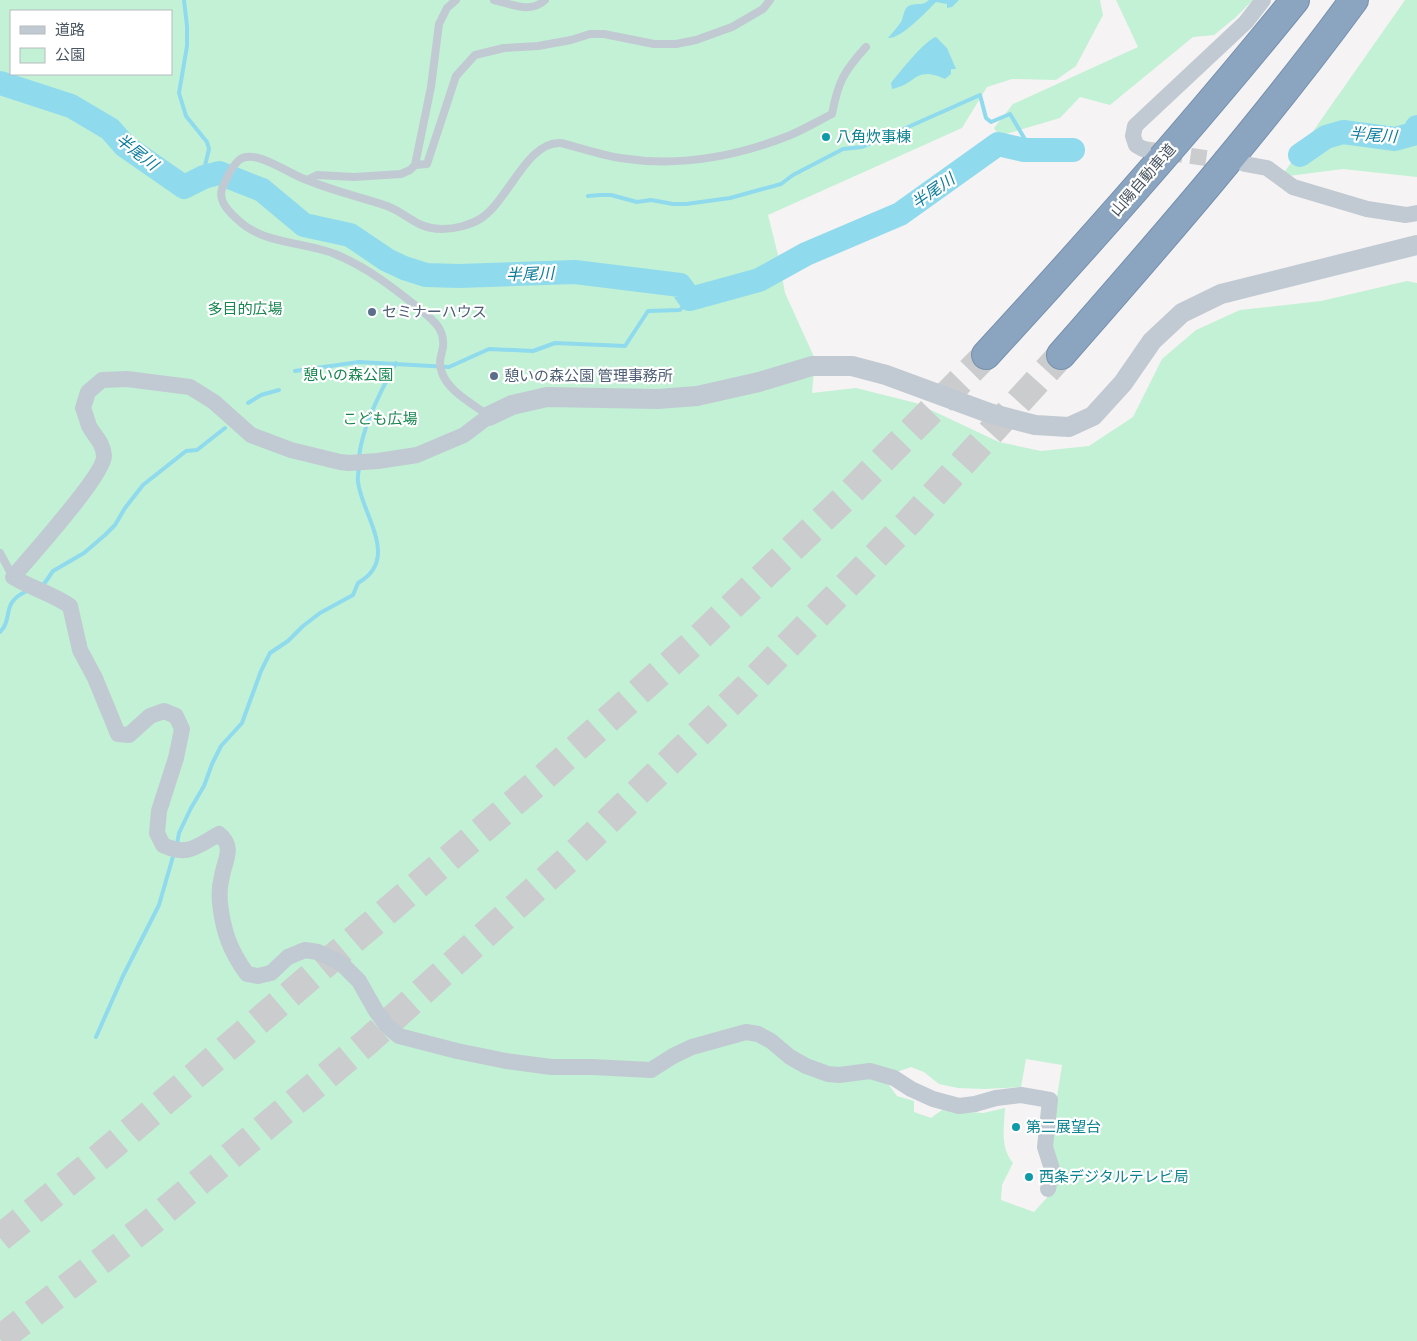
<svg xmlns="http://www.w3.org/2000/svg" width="1417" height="1341" font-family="Rubik,'Noto Sans JP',sans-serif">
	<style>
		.green { fill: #c3f1d5; fill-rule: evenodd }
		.water { fill: #90daee }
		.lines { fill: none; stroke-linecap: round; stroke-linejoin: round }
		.stream { stroke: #90daee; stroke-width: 4 }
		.river { stroke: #90daee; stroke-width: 24 }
		.minor-tunnel { stroke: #caccce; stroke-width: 16; stroke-dasharray: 16 8; stroke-linecap: butt }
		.motorway-tunnel { stroke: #caccce; stroke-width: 28; stroke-dasharray: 28 14; stroke-linecap: butt }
		.motorway-casing { stroke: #7690ad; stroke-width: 30 }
		.service { stroke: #c1cad2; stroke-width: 8 }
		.minor { stroke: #c1cad2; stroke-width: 16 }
		.tertiary { stroke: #c1cad2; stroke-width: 20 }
		.motorway { stroke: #8ba5c1; stroke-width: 28 }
		.culture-dot { fill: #0f9aa8; stroke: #fff; stroke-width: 2 }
		.service-dot { fill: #5c6f8a; stroke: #fff; stroke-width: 2 }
		.labels { text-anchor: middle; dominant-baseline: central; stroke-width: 4.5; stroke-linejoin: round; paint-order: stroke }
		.culture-label { font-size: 15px; fill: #0d838f; stroke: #fff; text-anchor: start }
		.street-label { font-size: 15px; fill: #4a5661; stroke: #fff }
		.park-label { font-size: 15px; fill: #17864f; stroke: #fff }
		.service-label { font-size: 15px; fill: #4e5e75; stroke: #fff; text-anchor: start }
		.water-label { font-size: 16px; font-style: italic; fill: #0c7c9b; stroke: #fff }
	</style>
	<rect width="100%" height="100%" fill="#f5f3f3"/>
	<g class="green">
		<path d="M 0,0 L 1100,0 L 1103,15 L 1076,66 L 1056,80 L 1012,79 L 987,87 L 962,128 L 768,215 L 779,259 L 785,293 L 815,359 L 812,393 L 856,388 L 916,403 L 999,442 L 1041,451 L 1089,446 L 1133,417 L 1162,359 L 1196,330 L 1240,310 L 1321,301 L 1407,281 L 1417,283 L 1417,1341 L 0,1341 ZM 11,11 L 171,11 L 171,74 L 11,74 ZM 1026,1059 L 1062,1065 L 1049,1148 L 1053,1191 L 1034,1212 L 1001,1200 L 1002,1185 L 1013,1163 C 1000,1148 1004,1127 1005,1108 L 983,1113 L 942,1110 L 931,1118 L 914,1112 L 914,1101 L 897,1096 L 886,1081 L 897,1072 L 911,1067 L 924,1072 L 939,1084 L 958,1088 L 985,1089 L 1021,1087 Z"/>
		<polygon points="1116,0 1253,0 1235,18 1214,35 1193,37 1110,105 1080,97 1060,118 999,136 994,128 1013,104 1138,47"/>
		<polygon points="1405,0 1417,0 1417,177 1343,169 1281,177"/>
	</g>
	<g class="water">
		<path d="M 929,0 L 959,0 L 952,7 L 947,8 L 947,4 L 936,2 C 926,12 901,39 888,38 C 892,33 897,28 901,22 C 904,17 903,7 911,5 C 918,3 923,6 929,0 Z"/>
		<path d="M 936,37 L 947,48 L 956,69 L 951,69 L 951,74 L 945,79 C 915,65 917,84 892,89 L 891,83 C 899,73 926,39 936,37 Z"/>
	</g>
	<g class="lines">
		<g class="stream">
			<polyline points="184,0 187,26 187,46 179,93 186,116 207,142 209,149 203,174 209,176"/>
			<polyline points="588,196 600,195 611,195 637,202 651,200 673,204 686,204 730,198 781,184 793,175 843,149 862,147 879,140 980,95 986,118 991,122 1010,114 1026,141 1038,150"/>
			<polyline points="295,371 359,362 449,367 489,349 533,351 555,343 625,346 648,311 680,310 690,299"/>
			<polyline points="248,403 261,395 279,390"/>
			<path d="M 359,457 C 362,428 382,388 396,363"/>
			<polyline points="41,585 44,584 53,571 84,553 105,535 115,525 125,508 143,485 186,451 197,450 225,428"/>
			<path d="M 0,632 C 14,618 0,603 27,591"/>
			<path d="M 177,844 L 179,833 L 191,808 L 204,786 L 212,764 L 221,746 L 242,723 L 261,671 L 270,653 L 288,641 L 303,626 L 320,613 L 353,595 L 358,583 C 401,559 362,515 358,482 C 357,477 359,471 359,466"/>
			<polyline points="96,1037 123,976 159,905 174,853"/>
		</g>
		<g class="river">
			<polyline points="0,83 71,106 110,129 125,146 184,187 204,177 219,173 262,190 304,225 350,235 387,260 404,268 426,275 459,276 575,272 680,285 690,299 759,280 806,254 900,214 998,144 1024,150 1073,150"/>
			<polyline points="1300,155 1326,137 1343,132 1395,139 1413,134 1417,127"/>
		</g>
		<polyline class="minor-tunnel" points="1143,149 1233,162"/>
		<g class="motorway-tunnel">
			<polyline points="0,1238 102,1155 544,777 701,636 849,494 986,355"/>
			<polyline points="0,1339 149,1224 367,1042 574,854 747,687 909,522 1061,355"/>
		</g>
		<defs>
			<g id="motorway">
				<path d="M 986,355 C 1092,240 1196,122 1295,0"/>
				<path d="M 1061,355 C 1162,240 1263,124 1354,0"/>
			</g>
		</defs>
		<use href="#motorway" class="motorway-casing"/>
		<g class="service">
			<path d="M 494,0 C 511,4 531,14 545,0"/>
			<polyline points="415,165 431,87 439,24 447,8 456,0"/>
			<path d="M 307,180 C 333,191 361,197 387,206 C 408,214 418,230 443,229 C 455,229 470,225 480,219 C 509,201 526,141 561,143 C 581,148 600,155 620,158 C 677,167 735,157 788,136 C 803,130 818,121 832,114 C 838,82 844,71 866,47"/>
			<path d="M 489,416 C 473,404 449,392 442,373 C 438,361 441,358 443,347 C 445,329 433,320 421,310 C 395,289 367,267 335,254 C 303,241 263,245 237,219 C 226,209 216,198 224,184 C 227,177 232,167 238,161 C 253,146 290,175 307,180 L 317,175 L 354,177 L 401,174 L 410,170 L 415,165 L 427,164 L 456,76 L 475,55 L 504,48 L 538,46 L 571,40 L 590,34 L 604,34 L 654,44 L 676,44 L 696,40 L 732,27 L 763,9 L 770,0"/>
			<polyline points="0,553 13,577"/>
		</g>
		<g class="minor">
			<polyline points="1143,149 1136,145 1133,136 1135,126 1246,22 1263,0"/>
			<polyline points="1245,164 1267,168 1293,187 1367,209 1406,215 1417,213"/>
			<path d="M 489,416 L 464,435 L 417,455 L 378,461 L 349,463 L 340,462 L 291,450 L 251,435 L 214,402 L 190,387 L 127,379 L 102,380 L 88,392 L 83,408 C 85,413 87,420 89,426 C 95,437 103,442 104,456 C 105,474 28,559 13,577 C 31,588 53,594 70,606 L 80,650 L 95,678 L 118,734 L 129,735 L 150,716 L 164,711 L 176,716 L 182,729 L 176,758 L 159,811 L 157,833 L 163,845 C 188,857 197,846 219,834 C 235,847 225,859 222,876 C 220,884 219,894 220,903 C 223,931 230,951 247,974 L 258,976 L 271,973 L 288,957 L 305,950 L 318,952 L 341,963 L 359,981 L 376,1011 L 387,1026 L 399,1036 L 457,1051 L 506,1061 L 551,1067 L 592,1067 L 651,1070 L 673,1056 L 692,1047 L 746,1032 L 758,1034 L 771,1041 L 790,1057 L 806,1066 L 828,1074 L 839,1075 L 870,1071 L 894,1078 L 911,1089 L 933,1099 L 959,1106 L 975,1104 L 996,1098 L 1021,1095 L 1050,1100 L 1045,1147 L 1052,1169 L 1048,1189"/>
		</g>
		<polyline class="tertiary" points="489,416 512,405 547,397 658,399 697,396 759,382 812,366 852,366 886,375 989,413 1035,425 1069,427 1093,416 1123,383 1152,341 1182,313 1221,294 1417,245"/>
		<use href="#motorway" class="motorway"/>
	</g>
	<g class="culture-dot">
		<circle cx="826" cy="137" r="5"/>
		<circle cx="1016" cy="1127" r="5"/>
		<circle cx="1029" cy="1177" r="5"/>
	</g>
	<g class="service-dot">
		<circle cx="372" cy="312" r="5"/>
		<circle cx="494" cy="376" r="5"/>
	</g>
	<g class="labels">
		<g class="culture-label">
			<text x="836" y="137">八角炊事棟</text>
			<text x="1026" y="1127">第二展望台</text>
			<text x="1039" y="1177">西条デジタルテレビ局</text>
		</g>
		<g class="street-label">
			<text transform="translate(1143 180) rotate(-49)">山陽自動車道</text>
		</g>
		<g class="park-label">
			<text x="245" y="309">多目的広場</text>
			<text x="348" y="375">憩いの森公園</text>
			<text x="380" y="419">こども広場</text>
		</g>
		<g class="service-label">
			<text x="382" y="312">セミナーハウス</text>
			<text x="504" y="376">憩いの森公園 管理事務所</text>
		</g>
		<g class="water-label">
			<text transform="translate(1373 135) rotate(4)">半尾川</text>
			<text transform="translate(137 152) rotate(38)">半尾川</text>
			<text transform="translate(933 191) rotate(-35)">半尾川</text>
			<text transform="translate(530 274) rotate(-2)">半尾川</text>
		</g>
	</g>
	<rect x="10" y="10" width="162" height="65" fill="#ffffff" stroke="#b7bbc0"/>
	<rect x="20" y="26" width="25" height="8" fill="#c1cad2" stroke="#b7bbc0"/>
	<text x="55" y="35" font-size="15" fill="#4a5661">道路</text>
	<rect x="20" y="48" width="25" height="15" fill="#c3f1d5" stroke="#b7bbc0"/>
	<text x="55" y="60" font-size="15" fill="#4a5661">公園</text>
</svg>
